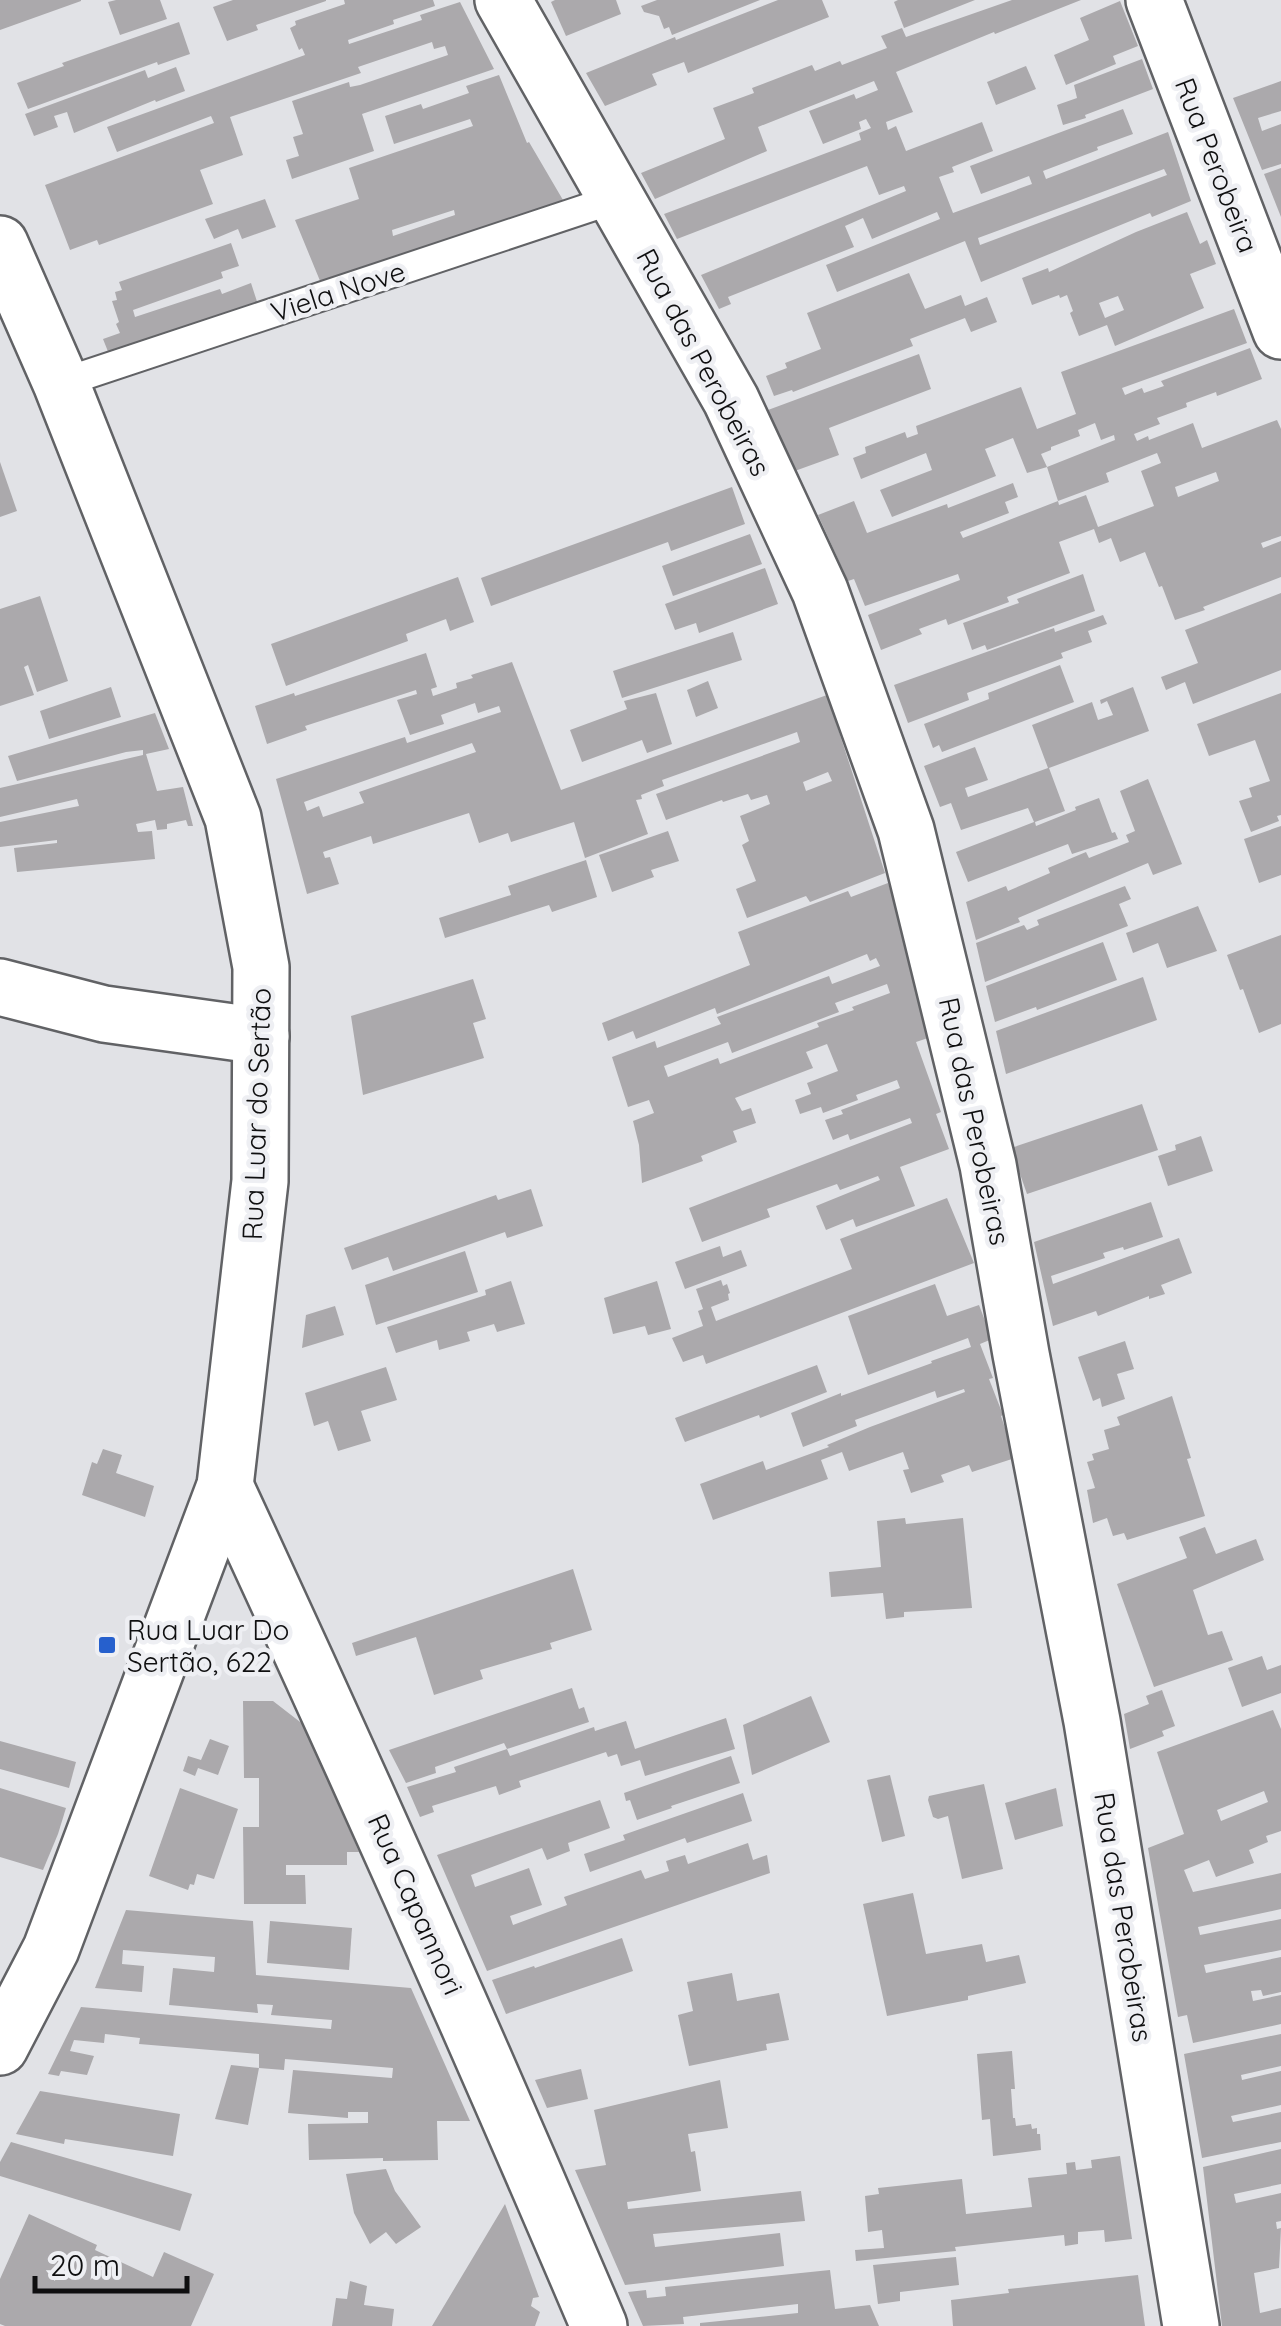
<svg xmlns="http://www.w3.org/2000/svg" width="1281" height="2326" font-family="Quicksand,sans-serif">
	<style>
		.building { fill: #aba9ac; fill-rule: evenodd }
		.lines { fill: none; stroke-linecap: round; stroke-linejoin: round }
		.lane-casing { stroke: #616265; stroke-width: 32 }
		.street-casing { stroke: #616265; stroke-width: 60 }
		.lane { stroke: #fff; stroke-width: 28 }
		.street { stroke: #fff; stroke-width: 55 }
		.poi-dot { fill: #2660cd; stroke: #eeeff3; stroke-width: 4 }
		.labels { text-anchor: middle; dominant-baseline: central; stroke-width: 9; stroke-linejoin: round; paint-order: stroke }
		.street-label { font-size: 28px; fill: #0f0f10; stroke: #eeeff3 }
		.poi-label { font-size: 28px; fill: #0f0f10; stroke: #eeeff3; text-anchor: start }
	</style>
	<rect width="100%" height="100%" fill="#e1e2e6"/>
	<g class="building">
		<polygon points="0,0 81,0 81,1 0,30"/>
		<polygon points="116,0 160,0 167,19 120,35 108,2"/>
		<polygon points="233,0 326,0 326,1 256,25 258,30 227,41 213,7"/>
		<polygon points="344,0 433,0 435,6 393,20 394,24 348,40 349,44 422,20 420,15 460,2 494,69 362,114 374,151 292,179 286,160 299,156 293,137 303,134 292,101 349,82 350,87 360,85 448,55 445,46 434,49 432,42 358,67 361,73 230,117 243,155 200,170 213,204 99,245 97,240 70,250 45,185 214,123 211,116 117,152 107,127 305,55 302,48 299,50 290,28 296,25 295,21 345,4"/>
		<polygon points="555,0 616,0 621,14 566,36 551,2"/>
		<polygon points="657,0 760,0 672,35 669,27 664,29 659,16 644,12 641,6"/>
		<polygon points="778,0 822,0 829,17 688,73 684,62 652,74 657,85 605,106 586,73 675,37 676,40"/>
		<polygon points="898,0 975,0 904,28 894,2"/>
		<path d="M 1012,0 L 1081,0 L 995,34 L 994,32 L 896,72 L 913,112 L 886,122 L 888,130 L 896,126 L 906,151 L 982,122 L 993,151 L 952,167 L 954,172 L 939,177 L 953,213 L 1032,184 L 1029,176 L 981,194 L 970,166 L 1123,109 L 1133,134 L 1097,147 L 1098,150 L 1043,171 L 1046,179 L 1168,132 L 1191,201 L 1152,217 L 1150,213 L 981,282 L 965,241 L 837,292 L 826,265 L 940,219 L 937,212 L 872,239 L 863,218 L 845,226 L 854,247 L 728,297 L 731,304 L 719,309 L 701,275 L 906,191 L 904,186 L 879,195 L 867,166 L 677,239 L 664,214 L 861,140 L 859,133 L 871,128 L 866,119 L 859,122 L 861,129 L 823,144 L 809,111 L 854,94 L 856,99 L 878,90 L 874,81 L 758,127 L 767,151 L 655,199 L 641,173 L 725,139 L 713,108 L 754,93 L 752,88 L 812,65 L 815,71 L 840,61 L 842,65 L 887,48 L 881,36 L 902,28 L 906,37 ZM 1164,169 L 1167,175 L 980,245 L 978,238 Z"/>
		<polygon points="1120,1 1138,46 1113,56 1116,64 1066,85 1054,55 1089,40 1080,18"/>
		<polygon points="179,22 190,54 158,65 157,62 28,109 17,83 64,66 62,63"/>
		<polygon points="1142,59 1153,89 1085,115 1086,118 1063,125 1057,105 1077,98 1074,85"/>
		<polygon points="1026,66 1036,89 996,105 987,82"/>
		<polygon points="176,67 185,91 156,102 155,100 74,133 67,112 54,116 58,127 34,136 25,114 145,70 148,78"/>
		<path d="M 499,75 L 527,143 L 529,142 L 570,212 L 325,293 L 295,220 L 359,199 L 349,168 L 473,126 L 470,119 L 394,144 L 385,116 L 421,104 L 423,109 L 469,93 L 466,86 ZM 454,210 L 455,215 L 393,236 L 392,230 Z"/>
		<polygon points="1281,81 1281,111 1258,118 1262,131 1281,124 1281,164 1262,170 1233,98"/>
		<polygon points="1281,168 1281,217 1264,174"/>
		<polygon points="265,199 276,227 242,239 238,229 214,239 205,219"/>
		<path d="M 1187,212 L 1200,244 L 1207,240 L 1216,264 L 1190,274 L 1204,308 L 1115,346 L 1107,325 L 1079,336 L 1070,313 L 1073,311 L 1067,295 L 1060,298 L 1059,295 L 1032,305 L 1022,278 L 1048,268 L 1049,272 L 1136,232 ZM 1118,296 L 1124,310 L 1105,318 L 1099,303 Z"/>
		<polygon points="231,243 239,266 221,272 223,278 133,310 135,317 220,289 222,294 251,283 261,314 113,364 103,339 120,333 116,324 119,322 112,301 117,300 115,292 122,290 119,282"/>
		<polygon points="909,273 925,309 961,295 965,306 987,297 997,322 971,332 965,318 910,339 913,346 793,392 792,390 774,396 766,376 787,368 785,363 821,349 807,313"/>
		<path d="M 1234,309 L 1247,343 L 1122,388 L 1125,395 L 1142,388 L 1144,393 L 1164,386 L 1161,381 L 1250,348 L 1262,379 L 1217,396 L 1216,392 L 1186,403 L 1187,407 L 1157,418 L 1160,424 L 1134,434 L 1137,441 L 1148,436 L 1149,440 L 1193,423 L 1202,448 L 1277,420 L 1281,429 L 1281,536 L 1261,543 L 1263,548 L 1281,541 L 1281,577 L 1203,607 L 1205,610 L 1175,620 L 1162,586 L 1159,587 L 1145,552 L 1120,562 L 1111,538 L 1099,543 L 1094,529 L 1059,542 L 1070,573 L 1007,597 L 1009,602 L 948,625 L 946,619 L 919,629 L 922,634 L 881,650 L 868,615 L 960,580 L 958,574 L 865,606 L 854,579 L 848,581 L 818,515 L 854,501 L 867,533 L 947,504 L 948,508 L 1013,483 L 1018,497 L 1005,502 L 1009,513 L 960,532 L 963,538 L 1058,501 L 1059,505 L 1086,495 L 1098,527 L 1154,506 L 1141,471 L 1161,463 L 1157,453 L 1106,473 L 1109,482 L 1058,501 L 1047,467 L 1115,440 L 1114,435 L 1101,440 L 1095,423 L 1078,430 L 1080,436 L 1051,447 L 1051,450 L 1041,454 L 1047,467 L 1027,473 L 1013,438 L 985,449 L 996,476 L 892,517 L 880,490 L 932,470 L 926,453 L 861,479 L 853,458 L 866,453 L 865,447 L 905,432 L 907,438 L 918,434 L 916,426 L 1021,387 L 1037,429 L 1076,414 L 1061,372 ZM 1216,472 L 1219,481 L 1178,497 L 1175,487 Z"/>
		<polygon points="919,354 931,389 829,428 839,455 792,472 768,410"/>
		<polygon points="0,462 17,511 0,517"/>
		<polygon points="732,487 745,524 671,551 668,542 491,606 481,578"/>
		<polygon points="750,534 762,564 673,596 662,566"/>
		<polygon points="765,568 778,604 699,633 696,623 675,630 665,604"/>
		<polygon points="1083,574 1095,611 987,650 985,645 972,650 963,623 1019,603 1017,599"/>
		<polygon points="458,577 474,622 450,631 446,619 406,634 408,641 286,686 271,644"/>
		<polygon points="1281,593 1281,670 1193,704 1185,682 1166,690 1161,677 1198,663 1185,630"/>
		<polygon points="40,596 68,681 37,692 28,665 24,667 34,695 0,706 0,609"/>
		<polygon points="1103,615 1107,624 1088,631 1092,642 1061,653 1063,658 967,693 969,700 908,723 894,685 1054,628 1055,632"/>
		<polygon points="733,632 742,660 622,698 613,671"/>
		<path d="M 426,653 L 437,687 L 431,689 L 433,696 L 457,688 L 456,683 L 473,678 L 471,675 L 512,662 L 561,790 L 827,695 L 885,873 L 810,902 L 806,896 L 747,918 L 736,889 L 756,881 L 742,845 L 749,841 L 740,816 L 770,804 L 767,795 L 751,800 L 748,794 L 723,802 L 722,800 L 666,820 L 656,794 L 795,744 L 800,742 L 797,732 L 662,780 L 664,786 L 641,795 L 642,799 L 636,800 L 648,834 L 585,858 L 574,822 L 511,842 L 508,833 L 479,843 L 469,813 L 373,844 L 371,836 L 323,852 L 325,858 L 330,857 L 339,884 L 307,894 L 276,779 L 405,737 L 407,743 L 501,712 L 499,706 L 478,713 L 475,703 L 441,715 L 444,724 L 410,735 L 397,700 L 417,694 L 416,690 L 305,726 L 307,730 L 267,744 L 255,706 L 294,693 L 295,696 ZM 472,743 L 476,752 L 359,792 L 364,803 L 323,817 L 319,806 L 307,811 L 304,802 ZM 828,772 L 832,781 L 806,791 L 803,782 Z"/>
		<polygon points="1060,665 1074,702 942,752 939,745 933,748 924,724 989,699 988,693"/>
		<polygon points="708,681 718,708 696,717 687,690"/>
		<polygon points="111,687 121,717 49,739 40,711"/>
		<polygon points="1133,687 1149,731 1049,768 1065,811 1035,822 1036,826 1076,810 1075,807 1099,798 1112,833 1115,832 1118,839 1072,854 1068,844 968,882 956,852 1034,822 1028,808 961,830 951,803 940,807 924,766 975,747 988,780 965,788 968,797 1048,768 1032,725 1092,702 1098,720 1113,715 1107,701 1101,704 1100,700"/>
		<polygon points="656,693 672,744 647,753 642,740 582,762 570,730 627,709 624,701"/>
		<polygon points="1281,693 1281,815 1277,816 1279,821 1251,832 1239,801 1252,797 1249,788 1270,781 1255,740 1209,756 1197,724"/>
		<polygon points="155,713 169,749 146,754 157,791 183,787 193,826 188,826 186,820 167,824 167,829 157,830 155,820 136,824 138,832 152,831 155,859 17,872 14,848 57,843 57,840 0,847 0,822 79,806 77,799 0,817 0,788 143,755 143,750 126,752 17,781 8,756"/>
		<polygon points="1148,779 1182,864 1153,875 1148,863 1018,918 1020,922 976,940 966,902 1006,886 1008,891 1050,873 1048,868 1086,852 1089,858 1129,842 1126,835 1135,831 1120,791"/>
		<polygon points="1281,826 1281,875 1259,883 1244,839"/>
		<polygon points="668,831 679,861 651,870 654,877 612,892 599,855"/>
		<polygon points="586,860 597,897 552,912 549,905 445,938 439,918 511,895 508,886"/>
		<path d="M 888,883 L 909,946 L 931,1037 L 916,1042 L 941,1112 L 936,1114 L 949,1149 L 900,1167 L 915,1206 L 856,1227 L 853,1219 L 826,1230 L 816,1206 L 880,1180 L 878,1176 L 840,1190 L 837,1184 L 767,1209 L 770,1217 L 702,1242 L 689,1208 L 912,1123 L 910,1118 L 850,1140 L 848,1134 L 833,1140 L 825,1120 L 843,1114 L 841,1110 L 900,1088 L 897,1080 L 856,1095 L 858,1100 L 823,1113 L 821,1107 L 800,1114 L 795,1100 L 811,1094 L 807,1083 L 838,1071 L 827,1044 L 806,1052 L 813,1068 L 735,1098 L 742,1111 L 751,1108 L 756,1123 L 733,1131 L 737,1142 L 701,1156 L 703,1161 L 642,1183 L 639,1145 L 633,1121 L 654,1113 L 649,1100 L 628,1107 L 612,1057 L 655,1041 L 657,1048 L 721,1024 L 717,1017 L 829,976 L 832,984 L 880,966 L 876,958 L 870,961 L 867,954 L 717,1014 L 715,1008 L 636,1039 L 633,1031 L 608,1041 L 602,1023 L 750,965 L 738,932 L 848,891 L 851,897 ZM 887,984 L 890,993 L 852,1007 L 854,1010 L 817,1023 L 819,1027 L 720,1064 L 718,1058 L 668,1077 L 664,1066 L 728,1042 L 732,1053 L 839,1012 L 835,1003 Z"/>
		<polygon points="1125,886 1131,899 1119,904 1128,926 985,982 976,943 1024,925 1027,930 1039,925 1037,920"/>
		<polygon points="1198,906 1217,951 1167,968 1158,943 1133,953 1126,933"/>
		<polygon points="1281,935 1281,1024 1259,1033 1243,989 1240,990 1227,955"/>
		<polygon points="1103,942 1117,980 1037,1010 1036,1007 995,1022 986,986"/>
		<polygon points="1143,977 1157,1020 1006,1074 996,1031"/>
		<polygon points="473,979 486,1019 473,1023 484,1058 363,1095 351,1016"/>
		<polygon points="1142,1104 1158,1150 1027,1194 1011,1148"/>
		<polygon points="1201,1136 1213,1171 1168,1186 1158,1156 1176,1150 1175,1145"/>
		<polygon points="531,1189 543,1226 507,1238 505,1232 393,1271 388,1257 352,1270 344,1248 496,1195 498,1200"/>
		<polygon points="947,1198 974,1263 706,1364 703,1355 683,1362 672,1338 703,1326 698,1311 703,1309 696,1289 721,1280 723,1286 727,1284 730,1293 728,1294 729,1300 711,1307 716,1321 852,1269 840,1239"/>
		<polygon points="1151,1202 1163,1237 1124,1250 1123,1247 1103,1253 1105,1258 1051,1276 1053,1284 1179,1238 1192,1273 1161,1285 1165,1294 1149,1299 1149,1296 1098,1316 1096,1311 1053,1326 1034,1242"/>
		<polygon points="720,1246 723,1257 741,1250 747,1266 685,1289 675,1262"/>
		<polygon points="465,1251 478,1292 376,1325 365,1285"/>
		<polygon points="511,1281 525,1324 497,1332 494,1324 467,1332 470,1341 439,1350 437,1340 396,1353 387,1327 486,1295 485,1290"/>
		<polygon points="657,1281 671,1329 648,1335 645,1326 613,1334 604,1298"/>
		<polygon points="935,1284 947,1316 979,1305 992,1339 980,1344 993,1378 989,1379 1003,1415 1001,1416 1015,1458 972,1472 969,1465 941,1475 944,1482 911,1493 903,1470 909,1469 903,1452 849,1471 842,1452 821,1460 828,1479 713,1520 700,1484 763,1461 766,1470 829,1447 827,1445 870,1427 965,1392 964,1389 937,1398 935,1391 855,1420 857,1426 803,1447 791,1413 841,1393 841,1396 932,1363 931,1361 971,1347 968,1338 868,1375 848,1316"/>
		<polygon points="335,1306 344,1335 302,1348 306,1315"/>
		<polygon points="1125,1341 1134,1369 1117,1374 1125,1399 1102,1407 1100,1398 1093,1401 1078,1357"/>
		<polygon points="817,1365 827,1392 760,1418 759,1415 685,1442 684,1440 675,1418"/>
		<polygon points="386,1367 397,1400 361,1411 371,1441 338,1451 328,1421 314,1426 305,1393"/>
		<polygon points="1172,1396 1191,1458 1187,1459 1205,1516 1127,1540 1124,1533 1113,1536 1107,1518 1093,1523 1087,1490 1095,1488 1087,1462 1094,1460 1092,1454 1109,1449 1104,1430 1120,1425 1117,1417"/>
		<polygon points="103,1449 122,1455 116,1473 154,1486 145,1517 82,1495 92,1462 97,1464"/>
		<polygon points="905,1518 906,1524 963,1518 972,1608 904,1612 904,1617 886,1619 883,1593 831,1597 829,1572 881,1567 877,1521"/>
		<polygon points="1205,1527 1216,1554 1256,1539 1264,1560 1193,1590 1208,1635 1222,1631 1233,1660 1154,1687 1117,1584 1187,1558 1179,1537"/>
		<polygon points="573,1569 592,1630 550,1643 552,1649 480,1670 483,1679 434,1695 416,1637 356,1656 352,1643"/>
		<polygon points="1262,1656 1267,1670 1281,1665 1281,1693 1242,1707 1228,1668"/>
		<polygon points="572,1688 579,1709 584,1707 589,1722 507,1749 510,1756 594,1727 595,1731 626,1721 635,1749 726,1718 735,1749 645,1776 640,1760 621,1766 617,1754 608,1757 606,1752 519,1781 521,1787 499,1795 496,1786 432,1806 434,1812 420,1817 407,1787 456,1772 454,1767 507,1749 504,1743 435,1767 436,1773 406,1783 389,1750"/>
		<polygon points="1162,1690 1175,1726 1162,1731 1164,1736 1130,1749 1124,1714 1149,1704 1146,1696"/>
		<polygon points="811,1696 830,1742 752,1775 743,1725"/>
		<polygon points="243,1701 273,1701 304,1725 359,1852 347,1852 347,1865 286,1865 286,1875 305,1875 306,1904 244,1904 243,1827 259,1827 259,1778 244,1778"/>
		<path d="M 1273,1710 L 1281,1729 L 1281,1831 L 1266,1836 L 1268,1842 L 1249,1850 L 1254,1863 L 1216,1877 L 1209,1860 L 1184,1870 L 1193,1892 L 1281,1873 L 1281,1909 L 1198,1927 L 1200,1935 L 1281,1919 L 1281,1950 L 1204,1965 L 1206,1973 L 1281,1957 L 1281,1992 L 1263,1996 L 1261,1990 L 1251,1991 L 1253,2001 L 1281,1995 L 1281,2024 L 1193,2043 L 1187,2015 L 1178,2017 L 1148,1848 L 1184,1834 L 1157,1752 ZM 1264,1791 L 1268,1802 L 1221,1821 L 1217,1810 Z"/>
		<polygon points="210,1739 229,1746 218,1775 198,1768 195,1776 183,1771 188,1756 201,1760"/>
		<polygon points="0,1741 76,1762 69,1788 0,1769"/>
		<polygon points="731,1756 740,1783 671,1806 672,1808 637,1820 630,1800 626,1801 624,1793"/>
		<polygon points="890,1775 905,1836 882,1842 867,1780"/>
		<polygon points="984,1784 1003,1869 962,1879 948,1816 938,1819 933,1817 928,1800 929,1796"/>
		<polygon points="0,1788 66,1808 58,1834 43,1870 0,1857"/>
		<polygon points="180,1788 238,1809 214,1879 197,1874 194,1885 190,1884 188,1890 149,1876"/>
		<polygon points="1056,1788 1063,1826 1015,1840 1005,1803"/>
		<polygon points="743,1793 752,1821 687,1843 685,1838 590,1872 584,1854 625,1840 623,1835"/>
		<polygon points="600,1800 610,1828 568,1843 570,1851 547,1860 542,1848 471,1875 475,1887 529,1868 542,1905 510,1916 513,1925 567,1905 564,1897 641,1870 645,1879 669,1871 666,1861 685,1855 688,1864 748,1843 753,1860 767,1855 770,1873 487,1971 437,1855"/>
		<polygon points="913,1893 926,1954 982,1944 986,1962 1019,1955 1026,1983 968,1996 968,2000 887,2016 863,1904"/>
		<polygon points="126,1910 253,1921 256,1975 411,1988 470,2121 437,2121 438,2160 383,2161 383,2158 309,2160 308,2124 368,2123 368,2112 348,2112 348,2118 288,2113 293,2070 392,2078 393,2068 285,2059 284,2070 259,2068 248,2125 215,2119 231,2065 259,2068 259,2054 139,2044 140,2038 105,2034 104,2043 74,2040 70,2051 94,2056 87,2075 61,2071 59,2076 48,2074 81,2007 331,2029 332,2020 271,2015 273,2005 257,2004 258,2013 169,2005 173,1968 214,1972 215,1957 123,1950 122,1964 144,1966 142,1992 95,1988"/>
		<polygon points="270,1921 352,1928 349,1970 267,1963"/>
		<polygon points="622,1938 633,1971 506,2014 492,1980 534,1966 535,1968"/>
		<polygon points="732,1973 737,2001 779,1993 789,2040 766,2044 767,2050 689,2066 678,2015 693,2011 687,1982"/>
		<polygon points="1281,2034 1281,2066 1241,2075 1242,2080 1281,2071 1281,2105 1231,2116 1233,2122 1281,2112 1281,2142 1202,2158 1184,2054"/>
		<polygon points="1012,2051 1015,2089 1011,2089 1013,2118 1015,2118 1016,2126 1031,2124 1032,2129 1037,2128 1037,2134 1040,2134 1041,2150 993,2156 990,2119 982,2120 977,2054"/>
		<polygon points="581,2069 588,2099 547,2108 535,2080"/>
		<polygon points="720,2080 728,2128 688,2134 691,2152 695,2151 701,2191 627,2202 628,2209 801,2191 805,2221 653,2234 655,2247 780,2233 784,2266 625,2285 575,2170 606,2165 594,2110"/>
		<polygon points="40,2091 180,2114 173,2156 65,2139 64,2144 16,2134"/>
		<polygon points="11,2142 192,2194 180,2231 0,2176 0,2162"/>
		<polygon points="1281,2149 1281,2184 1234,2194 1236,2203 1281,2193 1281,2221 1276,2222 1277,2229 1281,2228 1279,2268 1254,2273 1260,2313 1281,2308 1281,2326 1222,2326 1203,2167"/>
		<polygon points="1120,2156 1132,2239 1105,2242 1104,2230 1078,2232 1078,2244 1065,2246 1064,2235 955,2247 956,2251 856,2261 855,2250 884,2248 882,2230 868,2232 865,2196 879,2194 878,2188 962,2179 966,2214 1032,2207 1028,2178 1067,2174 1066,2163 1075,2162 1076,2170 1092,2168 1091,2160"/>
		<polygon points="386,2169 395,2191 421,2227 396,2244 386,2232 370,2244 354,2213 346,2174"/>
		<polygon points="505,2204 539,2297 533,2298 531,2306 540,2312 535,2326 432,2326"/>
		<polygon points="29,2214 97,2245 95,2250 153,2277 164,2252 214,2274 191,2326 5,2326 0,2324 0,2279"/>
		<polygon points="956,2257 959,2285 900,2292 900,2301 878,2304 873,2265"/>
		<polygon points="830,2270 835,2309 870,2305 879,2326 700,2326 700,2323 798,2313 798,2304 683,2317 684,2324 643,2326 628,2292 646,2290 647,2298 666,2296 665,2287"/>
		<polygon points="1138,2275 1145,2326 953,2326 951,2300 1009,2293 1008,2289"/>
		<polygon points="350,2281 367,2286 364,2305 394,2309 392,2326 332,2326 336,2298 347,2299"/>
	</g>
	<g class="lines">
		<defs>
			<polyline id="lane" points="61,383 615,199"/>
			<g id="street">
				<polyline points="503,0 731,400 820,591 906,830 988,1165 1021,1354 1092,1721 1191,2326"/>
				<polyline points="1154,0 1281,331"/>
				<polyline points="0,244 61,383 233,818 261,967 260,1181 225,1486 51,1949 0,2047"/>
				<polyline points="0,987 104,1014 261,1036"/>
				<path d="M 225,1486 C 354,1764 479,2044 599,2326"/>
			</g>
		</defs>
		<use href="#lane" class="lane-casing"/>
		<use href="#street" class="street-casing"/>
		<use href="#lane" class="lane"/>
		<use href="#street" class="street"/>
	</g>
	<rect class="poi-dot" x="97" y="1635" width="20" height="20" rx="5"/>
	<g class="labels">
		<g class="street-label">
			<text transform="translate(1217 165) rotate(69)">Rua Perobeira</text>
			<text transform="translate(338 291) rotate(-18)">Viela Nove</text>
			<text transform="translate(704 362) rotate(62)">Rua das Perobeiras</text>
			<text transform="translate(256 1114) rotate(-88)">Rua Luar do Sertão</text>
			<text transform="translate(975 1121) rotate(78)">Rua das Perobeiras</text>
			<text transform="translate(416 1904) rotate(66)">Rua Capannori</text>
			<text transform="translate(1124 1917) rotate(81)">Rua das Perobeiras</text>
		</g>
		<g class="poi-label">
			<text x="127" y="1629">Rua Luar Do<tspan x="127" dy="32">Sertão, 622</tspan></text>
		</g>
	</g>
	<path d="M35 2276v15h152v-15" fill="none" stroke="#0f0f10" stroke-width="5"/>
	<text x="50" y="2276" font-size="30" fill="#0f0f10" stroke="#eeeff3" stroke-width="8" paint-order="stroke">20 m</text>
</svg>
